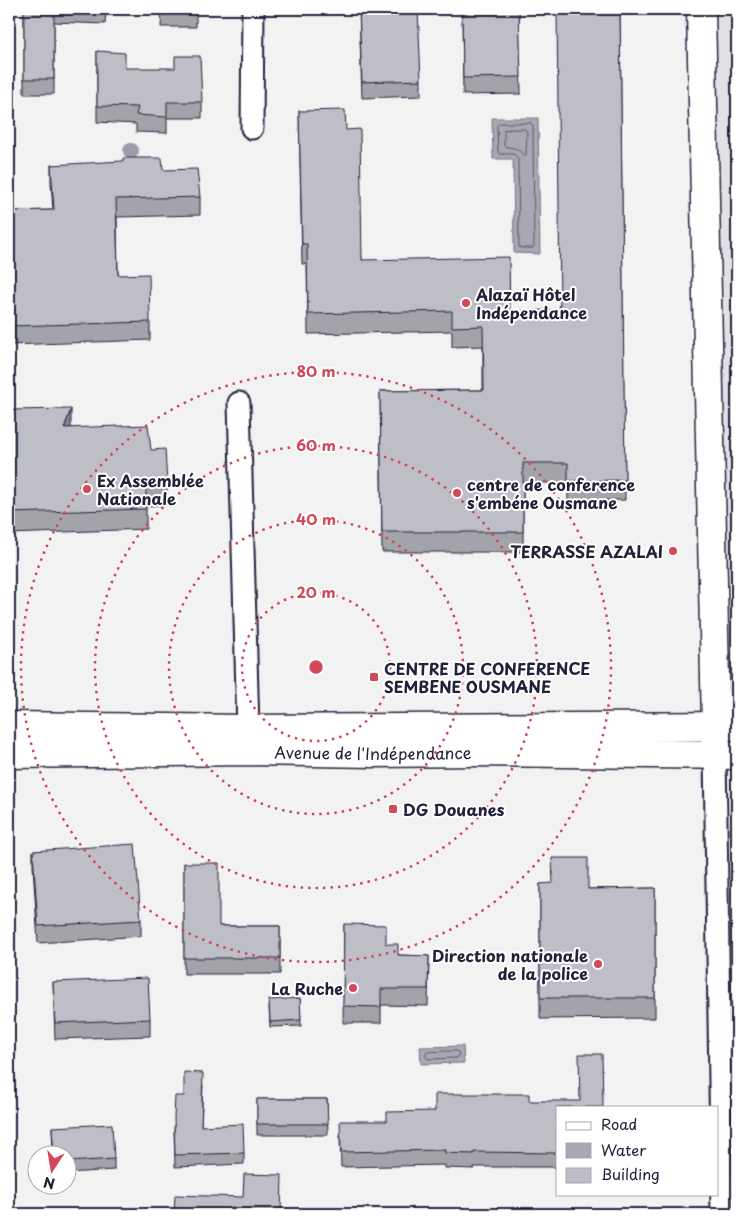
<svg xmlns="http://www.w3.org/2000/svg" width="746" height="1223" font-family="'Playpen Sans',sans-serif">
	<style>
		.built { fill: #e2e2e6 }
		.water { fill: #a8a8b2; stroke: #727282 }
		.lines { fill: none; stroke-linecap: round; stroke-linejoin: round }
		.shore { stroke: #58586b; stroke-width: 1 }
		.street-casing { stroke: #22223b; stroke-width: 25 }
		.primary-casing { stroke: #22223b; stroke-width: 31 }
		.street { stroke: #fff; stroke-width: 21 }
		.primary { stroke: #fff; stroke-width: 28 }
		.tree { fill: #9d9da8 }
		.wall { fill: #a3a3aa; stroke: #22223b }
		.shaded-wall { fill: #85858b; stroke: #22223b }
		.building { fill: #bebec6; stroke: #22223b }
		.ring { fill: none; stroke: #d1495b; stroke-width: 2.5; stroke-dasharray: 2.5 5 }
		.poi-dot { fill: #d1495b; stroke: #fff; stroke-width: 2 }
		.labels { text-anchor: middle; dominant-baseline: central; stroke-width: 4; stroke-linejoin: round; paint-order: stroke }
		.poi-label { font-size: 16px; font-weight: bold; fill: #22223b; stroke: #fff; text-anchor: start }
		.street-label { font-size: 16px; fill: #22223b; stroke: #fff }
		.centre { fill: #d1495b; stroke: #fff; stroke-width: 2.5 }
		.ring-label { font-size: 15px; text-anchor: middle; font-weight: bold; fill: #d1495b; stroke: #fff; stroke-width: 4; stroke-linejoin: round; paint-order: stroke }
	</style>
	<rect width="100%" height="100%" fill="#f2f2f3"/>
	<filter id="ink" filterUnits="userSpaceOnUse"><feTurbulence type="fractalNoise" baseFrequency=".02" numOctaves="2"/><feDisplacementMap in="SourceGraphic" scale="10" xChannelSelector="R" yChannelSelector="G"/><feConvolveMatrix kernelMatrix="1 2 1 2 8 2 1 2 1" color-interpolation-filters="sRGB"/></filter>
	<g filter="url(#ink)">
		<polygon class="built" points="701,9 737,9 737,726 716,726"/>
		<g class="water">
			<polygon points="492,118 538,118 540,254 514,253 513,159 493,159"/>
			<polygon points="463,1046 464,1063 421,1064 420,1047"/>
		</g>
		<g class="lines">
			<g class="shore">
				<polygon points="500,123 531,123 533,125 534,246 533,248 521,248 519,247 518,159 514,154 500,154 498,152 497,126"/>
				<path d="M 524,129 L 527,131 L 526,155 L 523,155 C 517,146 513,149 504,146 L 504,130 Z"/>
				<polygon points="456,1051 459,1053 458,1056 457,1058 428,1059 426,1057 426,1053 428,1052"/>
			</g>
			<defs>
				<g id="street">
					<polyline points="252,128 253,9"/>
					<polyline points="239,403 248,729 247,742"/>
					<polyline points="715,755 722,1214"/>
				</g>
				<g id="primary">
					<polyline points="701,9 716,726 715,755"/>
					<polyline points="9,726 248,729 737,726"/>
					<path id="s1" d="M 9,754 L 247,751 L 375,753 L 472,752 L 737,755"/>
				</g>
			</defs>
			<use href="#street" class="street-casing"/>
			<use href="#primary" class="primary-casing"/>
			<use href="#street" class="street"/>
			<use href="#primary" class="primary"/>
		</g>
		<circle class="tree" cx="131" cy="151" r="8"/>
		<g class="wall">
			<polygon points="24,9 196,9 196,27 161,27 162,10 106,12 105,24 54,22 54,94 24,94"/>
			<polygon points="359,9 421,80 421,96 362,98"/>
			<polygon points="462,9 519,9 521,94 463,95"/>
			<polygon points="620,9 625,500 568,501 568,483 523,483 523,552 382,552 380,391 483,390 483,346 452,347 452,331 308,334 307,264 302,264 299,111 346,130 362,260 510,311 559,310"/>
			<polygon points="97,51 125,68 202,102 202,118 167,118 167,133 136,132 136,124 97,122"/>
			<polygon points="51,165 163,170 200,197 200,215 117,217 118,275 150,322 150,340 9,345 9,211 53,210 51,183"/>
			<polygon points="9,410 151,450 167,484 167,505 146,506 146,529 9,534"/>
			<polygon points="33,851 141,920 141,936 38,943 33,867"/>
			<polygon points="184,863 219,926 280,926 280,974 184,974"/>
			<polygon points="540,884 588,889 655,888 655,1018 540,1019"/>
			<polygon points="344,924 386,944 398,955 429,956 428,1006 381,1005 381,1023 343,1023"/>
			<polygon points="53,982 150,1019 150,1036 55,1039"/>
			<polygon points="300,998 301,1026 270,1027 269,1006"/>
			<polygon points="203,1085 201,1126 244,1153 244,1164 175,1167 174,1129 184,1096"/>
			<polygon points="257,1099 327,1099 328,1135 257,1135"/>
			<polygon points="529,1101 603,1107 557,1107 557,1167 474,1167 474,1169 445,1168 445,1165 341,1167 340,1136 387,1121 435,1111"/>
			<polygon points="52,1127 114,1159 114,1170 68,1173 68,1156 53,1156"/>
		</g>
		<polygon class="shaded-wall" points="71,409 71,430 64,428"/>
		<g class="building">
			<rect x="24" y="9" width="30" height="70"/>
			<polygon points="162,9 196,9 196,11 161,11"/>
			<polygon points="359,9 418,9 421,80 362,82"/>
			<polygon points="462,9 519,9 521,77 463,78"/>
			<polygon points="557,9 620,9 625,480 568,481 568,463 523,463 523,532 382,532 380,391 484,390 483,326 452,327 452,311 308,314 307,244 302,244 299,111 345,110 346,130 360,129 362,260 509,257 510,311 560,310"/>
			<polygon points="97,51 125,53 125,68 175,68 175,56 200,56 202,102 167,102 167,117 136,115 138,107 97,106"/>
			<polygon points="123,158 162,158 163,170 197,169 200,197 116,199 118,275 149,274 150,322 9,326 9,211 54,210 51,165 123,161"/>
			<polygon points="71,409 64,428 148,425 151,450 165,449 167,484 146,485 146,509 9,513 9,410"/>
			<polygon points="135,844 141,920 38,926 33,851"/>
			<polygon points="552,858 588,858 588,889 655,888 655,998 540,998 540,884 553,883"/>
			<polygon points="184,863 219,863 219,926 280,926 280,958 184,958"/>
			<polygon points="344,924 386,925 386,944 398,944 398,955 429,956 428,989 381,989 381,1007 343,1006"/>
			<polygon points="148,978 150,1019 55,1023 53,982"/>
			<polygon points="300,998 301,1020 270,1022 269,1000"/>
			<polygon points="579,1054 602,1054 603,1107 557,1107 557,1153 474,1152 474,1154 445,1153 445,1150 341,1152 340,1121 387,1121 387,1112 435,1111 435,1094 529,1094 529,1101 580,1101"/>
			<polygon points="184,1072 203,1073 201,1126 243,1124 244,1153 175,1155 174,1118 175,1096 184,1096"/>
			<polygon points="257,1099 327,1099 328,1124 257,1124"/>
			<polygon points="112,1124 114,1159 68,1162 68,1156 54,1156 52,1127"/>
			<polygon points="244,1174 282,1175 281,1214 174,1214 175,1195 243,1197"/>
		</g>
	</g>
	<g class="ring">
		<circle cx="316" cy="667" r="74"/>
		<circle cx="316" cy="667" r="147"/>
		<circle cx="316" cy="667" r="221"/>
		<circle cx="316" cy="667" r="295"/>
	</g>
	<g class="poi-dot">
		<circle cx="466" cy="303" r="5"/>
		<circle cx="87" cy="489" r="5"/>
		<circle cx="457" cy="493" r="5"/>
		<circle cx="673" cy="551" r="5"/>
		<rect x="369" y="672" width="10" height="10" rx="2.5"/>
		<rect x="388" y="804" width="10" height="10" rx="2.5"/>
		<circle cx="598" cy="964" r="5"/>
		<circle cx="353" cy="988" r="5"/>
	</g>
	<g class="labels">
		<g class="poi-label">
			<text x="476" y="294">Alazaï Hôtel<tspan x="476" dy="18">Indépendance</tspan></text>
			<text x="97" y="480">Ex Assemblée<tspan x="97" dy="18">Nationale</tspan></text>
			<text x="467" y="484">centre de conference<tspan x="467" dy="18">s'embéne Ousmane</tspan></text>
			<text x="663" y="551" text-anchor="end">TERRASSE AZALAI</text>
			<text x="384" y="668">CENTRE DE CONFERENCE<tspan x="384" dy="18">SEMBENE OUSMANE</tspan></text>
			<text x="403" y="809">DG Douanes</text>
			<text x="588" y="955" text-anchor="end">Direction nationale<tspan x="588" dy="18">de la police</tspan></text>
			<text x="343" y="988" text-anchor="end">La Ruche</text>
		</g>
		<g class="street-label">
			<text stroke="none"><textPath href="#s1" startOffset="364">Avenue de l'Indépendance</textPath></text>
		</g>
	</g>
	<circle cx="316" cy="667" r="8" class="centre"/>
	<g class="ring-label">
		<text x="316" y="377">80 m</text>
		<text x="316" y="451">60 m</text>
		<text x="316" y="525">40 m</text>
		<text x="316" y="598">20 m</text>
	</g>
	<rect width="746" height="1223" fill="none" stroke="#fff" stroke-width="30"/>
	<rect x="15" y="15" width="716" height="1193" fill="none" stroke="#22223b" stroke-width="2" filter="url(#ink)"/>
	<rect x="556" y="1106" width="162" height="90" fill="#ffffff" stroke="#a7a7b1"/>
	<rect x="566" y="1122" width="25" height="8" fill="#ffffff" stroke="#a7a7b1"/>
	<text x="601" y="1130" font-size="15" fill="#22223b">Road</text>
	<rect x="566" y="1143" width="25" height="15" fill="#a8a8b2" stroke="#a7a7b1"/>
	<text x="601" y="1156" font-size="15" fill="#22223b">Water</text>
	<rect x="566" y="1168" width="25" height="15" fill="#bebec6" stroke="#a7a7b1"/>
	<text x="601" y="1180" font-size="15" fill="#22223b">Building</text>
	<g transform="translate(52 1170) rotate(192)"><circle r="24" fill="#ffffff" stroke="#a7a7b1"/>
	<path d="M0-4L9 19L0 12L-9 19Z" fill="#d1495b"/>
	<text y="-8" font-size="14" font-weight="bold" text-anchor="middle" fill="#22223b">N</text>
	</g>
</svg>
